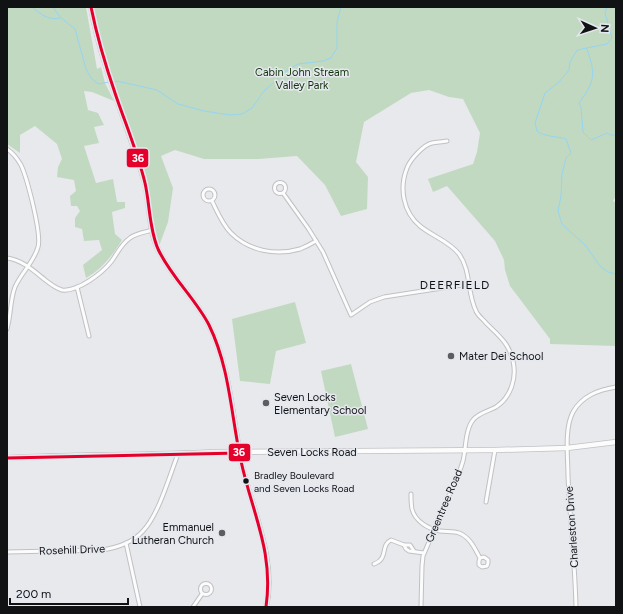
<svg xmlns="http://www.w3.org/2000/svg" width="623" height="614" font-family="Figtree,sans-serif">
	<style>
		.green { fill: #c2d9c1 }
		.lines { fill: none; stroke-linecap: round; stroke-linejoin: round }
		.stream { stroke: #94d5f1; stroke-width: 1 }
		.street-casing { stroke: #c0c1c4; stroke-width: 5 }
		.secondary-casing { stroke: #c0c1c4; stroke-width: 6 }
		.street { stroke: #fcfcfc; stroke-width: 3 }
		.secondary { stroke: #fcfcfc; stroke-width: 4.5 }
		.bus-1-casing { stroke: #e6e8ef; stroke-width: 6 }
		.bus-1 { stroke: #e4002b; stroke-width: 3 }
		.poi-dot { fill: #5c5d60; stroke: #e6e8ef; stroke-width: 1.5 }
		.bus-dot { fill: #111214; stroke: #e6e8ef; stroke-width: 1.5 }
		.labels { text-anchor: middle; dominant-baseline: central; stroke-width: 3; stroke-linejoin: round; paint-order: stroke }
		.bus-label { font-size: 10px; fill: #111214; stroke: #e6e8ef; text-anchor: start }
		.park-label { font-size: 11px; fill: #0f340a; stroke: #e6e8ef }
		.poi-label { font-size: 11px; fill: #111214; stroke: #e6e8ef; text-anchor: start }
		.street-label { font-size: 11px; fill: #111214; stroke: #e6e8ef }
		.neighbourhood-label { font-size: 12px; letter-spacing: 1px; fill: #111214; stroke: #e6e8ef }
		.line-badge { stroke: #e6e8ef; stroke-width: 1.5 }
		.badge-label { font-size: 11px; text-anchor: middle; font-weight: bold; fill: #fff }
	</style>
	<rect width="100%" height="100%" fill="#e8e9ed"/>
	<g class="green">
		<path d="M 7,7 L 86,7 L 97,69 L 101,67 L 105,83 L 114,101 L 92,92 L 84,91 L 88,110 L 98,113 L 104,125 L 94,127 L 99,143 L 84,146 L 96,183 L 113,179 L 117,202 L 125,202 L 125,208 L 112,212 L 115,234 L 122,240 C 112,256 102,269 86,278 L 83,265 L 102,250 L 99,240 L 84,241 L 82,229 L 75,227 L 75,218 L 80,211 L 77,206 L 71,206 L 70,196 L 76,191 L 74,180 L 57,177 L 58,167 L 62,159 L 57,144 L 35,126 L 20,135 L 20,153 L 7,144 Z"/>
		<polygon points="91,7 616,7 616,196 613,201 616,203 616,346 550,344 550,339 510,286 505,270 504,260 495,241 447,186 433,192 428,179 473,164 477,152 480,133 463,99 449,97 429,90 411,93 364,122 356,162 368,177 367,209 341,216 325,185 297,156 259,159 204,159 175,150 161,156 173,188 168,222 159,246 155,230 150,200 114,91"/>
		<polygon points="295,302 306,343 276,351 270,384 240,381 232,319"/>
		<polygon points="351,364 368,429 335,437 321,371"/>
	</g>
	<g class="lines">
		<g class="stream">
			<path d="M 32,7 C 40,14 49,21 60,18"/>
			<polyline points="53,7 60,17 75,29 86,69 91,78 98,84 109,82"/>
			<path d="M 607,7 L 605,13 L 612,38 L 607,44 L 577,50 L 570,62 L 569,70 L 559,82 L 545,93 L 535,123 L 537,131 C 544,137 557,136 566,139 L 571,153 L 566,158 L 562,174 L 561,196 L 558,211 L 562,224 L 586,246 L 600,266 L 608,272 L 616,274"/>
			<path d="M 587,49 C 596,75 595,81 579,103 L 581,107 L 583,132 L 591,140 L 607,133 L 610,135 L 616,135"/>
			<polyline points="112,82 117,81 157,90 178,104 204,111 230,115 242,114 252,108 264,91 286,71 298,64 323,61 331,58 337,48 337,22 341,7"/>
		</g>
		<defs>
			<g id="street">
				<path d="M 7,149 C 13,153 17,158 21,165 C 27,178 42,234 38,247 C 34,262 21,273 15,287 C 10,300 11,315 7,329"/>
				<circle cx="280" cy="188" r="5.5"/>
				<circle cx="209" cy="195" r="6"/>
				<polyline points="283,193 308,228 323,252 351,315 370,302 384,297 468,284"/>
				<path d="M 212,201 C 217,211 222,224 231,233 C 249,251 276,256 300,249 C 305,247 311,244 316,241"/>
				<path d="M 7,258 C 22,260 33,270 44,279 C 49,283 55,288 62,290 C 78,292 102,273 111,262 C 117,254 121,244 130,238 C 136,233 146,232 153,230"/>
				<polyline points="77,287 89,336"/>
				<path d="M 411,494 C 411,499 411,504 412,509 C 415,521 428,529 440,531 C 446,532 453,531 459,533 C 470,537 475,549 480,558 L 479,561 L 479,565 L 482,567 L 487,566 L 488,563 L 488,560 L 484,557 L 480,558"/>
				<polyline points="486,502 495,450"/>
				<polyline points="126,543 140,607"/>
				<polyline points="404,545 410,545 414,551"/>
				<path d="M 7,552 L 101,550 C 117,548 132,543 143,531 C 159,514 169,477 178,454"/>
				<path d="M 374,564 C 389,559 380,545 391,540 L 404,545 L 406,549 L 409,551 L 424,553"/>
				<circle cx="206" cy="589" r="5.5"/>
				<polyline points="193,607 202,594"/>
				<path d="M 421,607 L 422,566 L 423,556 C 431,537 439,519 447,500 C 453,487 459,475 463,461 C 466,449 465,430 473,420 C 478,413 489,411 496,407 C 511,397 517,378 513,361 C 509,343 499,336 486,323 C 483,319 478,316 476,311 C 467,293 471,270 459,254 C 449,241 432,236 420,226 C 403,212 399,188 407,168 C 410,160 423,145 432,143 C 437,142 442,142 447,141"/>
				<path d="M 576,607 C 575,563 570,519 568,476 C 568,457 564,429 573,412 C 582,396 598,390 616,387"/>
			</g>
			<g id="secondary">
				<path d="M 91,7 C 102,68 128,124 145,183 C 150,204 149,230 158,249 C 171,277 195,298 209,325 C 230,368 232,416 241,461 C 251,508 277,559 266,607"/>
				<path d="M 7,458 C 76,454 146,456 215,452 L 495,450 L 567,448 L 616,442"/>
			</g>
		</defs>
		<use href="#street" class="street-casing"/>
		<use href="#secondary" class="secondary-casing"/>
		<use href="#street" class="street"/>
		<use href="#secondary" class="secondary"/>
		<defs>
			<g id="bus-1">
				<path d="M 91,7 C 97,37 106,67 116,96 C 126,125 138,154 145,183 C 150,205 149,228 158,249 C 171,277 195,298 209,325 C 230,368 231,416 241,461 C 252,513 274,551 266,607"/>
				<polyline points="7,458 240,453"/>
			</g>
		</defs>
		<use href="#bus-1" class="bus-1-casing"/>
		<use href="#bus-1" class="bus-1"/>
	</g>
	<g class="poi-dot">
		<circle cx="451" cy="356" r="4"/>
		<circle cx="266" cy="403" r="4"/>
		<circle cx="222" cy="533" r="4"/>
	</g>
	<circle class="bus-dot" cx="246" cy="481" r="3.5"/>
	<g class="labels">
		<g class="bus-label">
			<text x="254" y="475">Bradley Boulevard<tspan x="254" dy="13">and Seven Locks Road</tspan></text>
		</g>
		<g class="park-label">
			<text x="302" y="72">Cabin John Stream<tspan x="302" dy="13">Valley Park</tspan></text>
		</g>
		<g class="poi-label">
			<text x="459" y="356">Mater Dei School</text>
			<text x="274" y="397">Seven Locks<tspan x="274" dy="13">Elementary School</tspan></text>
			<text x="214" y="527" text-anchor="end">Emmanuel<tspan x="214" dy="13">Lutheran Church</tspan></text>
		</g>
		<g class="street-label">
			<text x="312" y="452">Seven Locks Road</text>
			<text transform="translate(444 506) rotate(-67)">Greentree Road</text>
			<text transform="translate(572 527) rotate(-94)">Charleston Drive</text>
			<text transform="translate(72 550) rotate(-2)">Rosehill Drive</text>
		</g>
		<g class="neighbourhood-label">
			<text x="455" y="285">DEERFIELD</text>
		</g>
	</g>
	<g class="line-badge">
		<rect x="126" y="148" width="23" height="20" rx="4" fill="#e4002b"/>
		<rect x="228" y="443" width="23" height="19" rx="4" fill="#e4002b"/>
	</g>
	<g class="badge-label">
		<text x="138" y="162">36</text>
		<text x="239" y="456">36</text>
	</g>
	<rect width="623" height="614" fill="none" stroke="#111214" stroke-width="16"/>
	<g transform="translate(595 28) rotate(93)" stroke="#e6e8ef" stroke-width="3" paint-order="stroke">
	<path d="M0-3L7 15L0 10L-7 15Z" fill="#111214"/>
	<text y="-6" font-size="11" font-weight="bold" text-anchor="middle" fill="#111214">N</text>
	</g>
	<path d="M10 598v6h118v-6" fill="none" stroke="#111214" stroke-width="2"/>
	<text x="16" y="598" font-size="12" fill="#111214" stroke="#e6e8ef" stroke-width="3" paint-order="stroke">200 m</text>
</svg>
